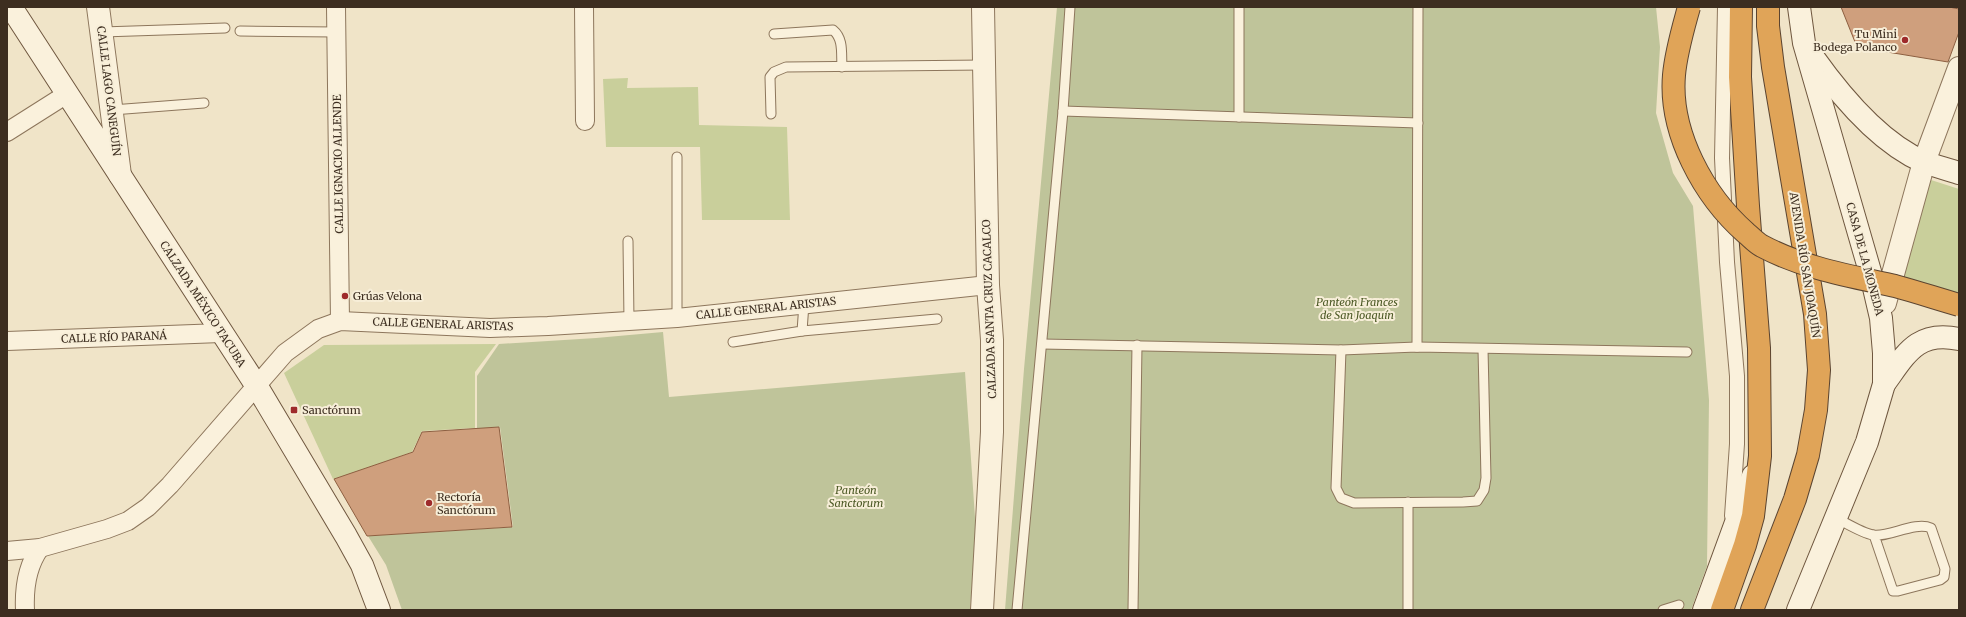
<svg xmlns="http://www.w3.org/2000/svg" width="1966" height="617" font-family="Merriweather,serif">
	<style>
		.green { fill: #c9cf9b }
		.cemetery { fill: #bfc49a }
		.building { fill: #cf9f7d; stroke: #8d5f41 }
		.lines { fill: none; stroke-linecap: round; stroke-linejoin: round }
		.service-casing { stroke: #8d765c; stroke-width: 11 }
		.pedestrian-casing { stroke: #8d765c; stroke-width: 16 }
		.minor-casing { stroke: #8d765c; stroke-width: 20 }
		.tertiary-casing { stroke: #8d765c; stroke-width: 24 }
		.secondary-casing { stroke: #6f573f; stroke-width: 24 }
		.motorway-casing { stroke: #5b4430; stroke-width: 24 }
		.service { stroke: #faf1dc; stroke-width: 9 }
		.pedestrian { stroke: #faf1dc; stroke-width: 14 }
		.minor { stroke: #faf1dc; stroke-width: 18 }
		.tertiary { stroke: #faf1dc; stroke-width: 22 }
		.secondary { stroke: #faf1dc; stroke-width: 22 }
		.motorway { stroke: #e0a458; stroke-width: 22 }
		.motorway-bridge-casing { stroke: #5b4430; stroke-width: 24; stroke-linecap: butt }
		.motorway-bridge { stroke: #e0a458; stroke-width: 22 }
		.poi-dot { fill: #9e2a2b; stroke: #f7eed8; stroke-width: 1.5 }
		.labels { text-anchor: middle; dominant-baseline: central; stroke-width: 4; stroke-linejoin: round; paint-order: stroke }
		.poi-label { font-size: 11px; fill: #3d2e20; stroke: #f7eed8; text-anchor: start }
		.street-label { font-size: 11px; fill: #3d2e20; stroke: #f7eed8 }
		.park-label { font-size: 11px; font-style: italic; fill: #4d5a26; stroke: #f7eed8 }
	</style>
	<rect width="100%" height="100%" fill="#f0e4c8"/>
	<g class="green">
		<polygon points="628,78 627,88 698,87 699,125 787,127 790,220 702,220 700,147 606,147 603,79"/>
		<polygon points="1931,180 1959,189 1959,294 1901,278"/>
		<polygon points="496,344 475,372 475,428 422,431 412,452 356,472 333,479 284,373 324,345"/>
	</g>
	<g class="cemetery">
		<polygon points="1057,7 1656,7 1660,47 1656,113 1673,173 1693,206 1709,400 1707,566 1691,610 1005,610 1024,369"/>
		<polygon points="663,332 669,397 965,372 976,532 970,610 402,610 386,565 368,536 513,527 500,427 477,429 477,376 499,344 596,338"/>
	</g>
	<g class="building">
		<polygon points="1841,7 1949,7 1959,9 1959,32 1948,62 1857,47"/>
		<polygon points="499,427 512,527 367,536 334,479 413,452 422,432"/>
	</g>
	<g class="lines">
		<defs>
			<g id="service">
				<polyline points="240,31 336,32"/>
				<polyline points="102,32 225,28"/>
				<path d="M 774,34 L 833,30 C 844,39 841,54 842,67"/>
				<polyline points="112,110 204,103"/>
				<polyline points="1063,111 1418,123"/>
				<polyline points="771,114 770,77 774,72 786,67 984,65"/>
				<polyline points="1239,117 1239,7"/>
				<polyline points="677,157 677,318"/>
				<polyline points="628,241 629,321"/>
				<polyline points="802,331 937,319"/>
				<polyline points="733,342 802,331 804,304"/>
				<polyline points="1042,344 1341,350 1417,347 1687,352"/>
				<polyline points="1417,347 1418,7"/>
				<polyline points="1341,350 1336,488 1341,498 1354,503 1463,502 1477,501 1484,490 1486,478 1483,349"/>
				<path d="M 1836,518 C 1846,523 1862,533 1873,535 C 1888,538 1915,521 1931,528 L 1945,569 L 1944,577 L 1940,580 L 1898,591 L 1893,591 L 1874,535"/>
				<polyline points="1017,610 1063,111 1070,7"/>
				<polyline points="1133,610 1137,345"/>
				<polyline points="1408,610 1408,502"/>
				<polyline points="1663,610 1679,605"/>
			</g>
			<polyline id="pedestrian" points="1725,7 1722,158 1727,262 1737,376 1737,444 1732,516"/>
			<g id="minor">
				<polyline points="336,7 340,321"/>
				<polyline points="584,7 585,121"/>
				<polyline points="7,132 67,94"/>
				<polyline points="7,341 221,333"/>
				<polyline points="7,551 40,548 107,529 128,521 148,507 170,485 285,353 318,329 340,321 490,328 548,326 677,318 988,285"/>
				<path d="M 25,610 C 24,589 27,566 40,548"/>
			</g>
			<g id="tertiary">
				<polyline points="98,7 120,175"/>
				<polyline points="1885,303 1924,162 1959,68"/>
				<polyline points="982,610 992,432 992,340 988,285 983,7"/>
			</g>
			<g id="secondary">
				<polyline points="11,7 256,385 346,536 362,565 379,610"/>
				<path d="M 1813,57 C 1840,95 1880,143 1924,162 C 1935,166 1947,169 1959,173"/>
				<path d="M 1884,384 C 1906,354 1917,330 1959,339"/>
				<polyline points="1704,610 1753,476"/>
				<polyline points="1798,610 1867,442 1884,384 1884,353 1881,318 1871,275 1804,43 1799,7"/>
			</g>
			<g id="motorway">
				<polyline points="1722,610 1745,545 1753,516 1760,456 1759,348 1748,206 1740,77 1741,7"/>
				<polyline points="1752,610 1795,499 1808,455 1816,410 1819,370 1815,314 1773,67 1768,26 1768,7"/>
			</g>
		</defs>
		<use href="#service" class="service-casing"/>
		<use href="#pedestrian" class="pedestrian-casing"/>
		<use href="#minor" class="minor-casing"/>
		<use href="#tertiary" class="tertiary-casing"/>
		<use href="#secondary" class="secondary-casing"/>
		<use href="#motorway" class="motorway-casing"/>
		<use href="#service" class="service"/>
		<use href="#pedestrian" class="pedestrian"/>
		<use href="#minor" class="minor"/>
		<use href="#tertiary" class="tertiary"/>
		<use href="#secondary" class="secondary"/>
		<use href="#motorway" class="motorway"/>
		<defs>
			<path id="motorway-bridge" d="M 1689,7 C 1683,29 1676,52 1674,75 C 1669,133 1704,196 1746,233 C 1751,237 1756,243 1762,246 C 1803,268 1850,276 1895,286 C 1917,292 1938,299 1959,305"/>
		</defs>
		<use href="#motorway-bridge" class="motorway-bridge-casing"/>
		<use href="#motorway-bridge" class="motorway-bridge"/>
	</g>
	<g class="poi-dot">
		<circle cx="1905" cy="40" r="4"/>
		<circle cx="345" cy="296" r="4"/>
		<rect x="290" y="406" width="8" height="8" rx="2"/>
		<circle cx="429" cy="503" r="4"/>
	</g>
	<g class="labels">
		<g class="poi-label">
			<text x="1897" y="34" text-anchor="end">Tu Mini<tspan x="1897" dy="13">Bodega Polanco</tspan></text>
			<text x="353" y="296">Grúas Velona</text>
			<text x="302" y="410">Sanctórum</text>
			<text x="437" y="497">Rectoría<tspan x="437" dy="13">Sanctórum</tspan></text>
		</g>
		<g class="street-label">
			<text transform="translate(109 91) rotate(83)">CALLE LAGO CANEGUÍN</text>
			<text transform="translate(338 164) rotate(-91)">CALLE IGNACIO ALLENDE</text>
			<text transform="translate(1865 259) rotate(75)">CASA DE LA MONEDA</text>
			<text transform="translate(1805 265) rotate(81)">AVENIDA RÍO SAN JOAQUÍN</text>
			<text transform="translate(203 304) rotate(57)">CALZADA MÉXICO TACUBA</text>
			<text transform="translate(766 308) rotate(-6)">CALLE GENERAL ARISTAS</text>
			<text transform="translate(989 309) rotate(-92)">CALZADA SANTA CRUZ CACALCO</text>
			<text transform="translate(443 324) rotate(2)">CALLE GENERAL ARISTAS</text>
			<text transform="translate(114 337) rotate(-2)">CALLE RÍO PARANÁ</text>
		</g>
		<g class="park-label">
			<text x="1357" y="302">Panteón Frances<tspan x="1357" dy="13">de San Joaquín</tspan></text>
			<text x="856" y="490">Panteón<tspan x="856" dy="13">Sanctorum</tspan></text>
		</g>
	</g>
	<rect width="1966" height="617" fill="none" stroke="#3d2e20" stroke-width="16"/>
</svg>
